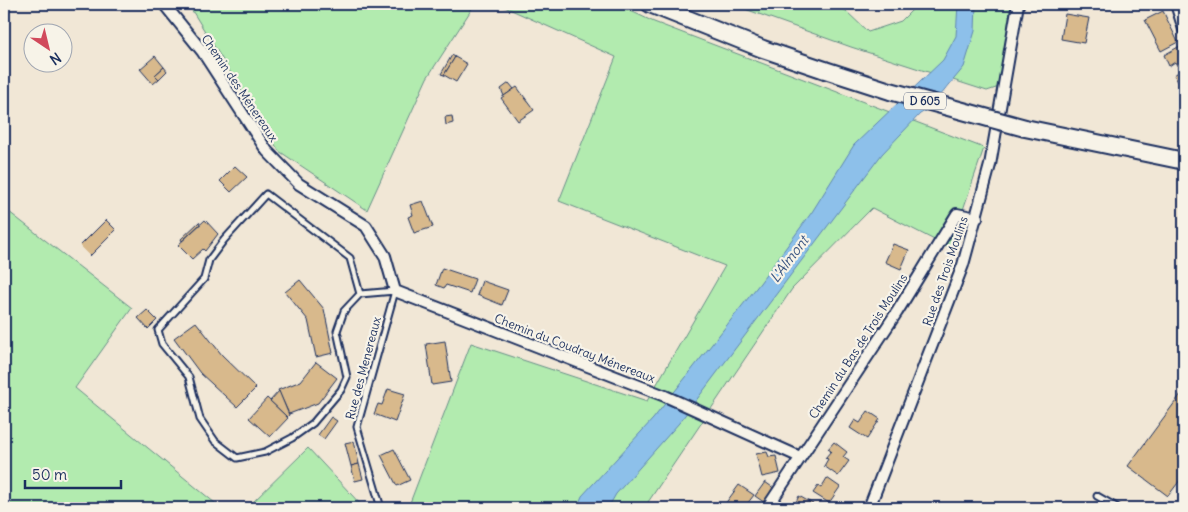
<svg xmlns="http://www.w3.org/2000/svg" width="1188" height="512" font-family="Delius,sans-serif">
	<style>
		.green { fill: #b2ebaf; stroke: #668d86 }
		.water { fill: #8dc0ea; stroke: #5f86b2 }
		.building { fill: #d8b98c; stroke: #1b2f5e }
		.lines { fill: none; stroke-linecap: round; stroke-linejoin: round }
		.service-casing { stroke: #1b2f5e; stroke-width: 9 }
		.minor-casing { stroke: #1b2f5e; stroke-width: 14 }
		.primary-casing { stroke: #1b2f5e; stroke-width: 20 }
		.service { stroke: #f7f3e8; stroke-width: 5 }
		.minor { stroke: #f7f3e8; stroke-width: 10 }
		.primary { stroke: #f7f3e8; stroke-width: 16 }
		.primary-bridge-casing { stroke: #1b2f5e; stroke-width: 20; stroke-linecap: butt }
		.primary-bridge { stroke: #f7f3e8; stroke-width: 16 }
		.labels { text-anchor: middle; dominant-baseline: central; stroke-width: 4.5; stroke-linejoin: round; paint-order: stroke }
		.shield { fill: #f7f3e8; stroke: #5d6a87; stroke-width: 1 }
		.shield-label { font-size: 11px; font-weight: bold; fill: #1b2f5e }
		.street-label { font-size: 12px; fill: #1b2f5e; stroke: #f7f3e8 }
		.water-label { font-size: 14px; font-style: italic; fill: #385381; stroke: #f7f3e8 }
	</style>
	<rect width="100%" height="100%" fill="#f1e7d6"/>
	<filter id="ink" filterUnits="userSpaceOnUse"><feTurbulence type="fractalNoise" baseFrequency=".02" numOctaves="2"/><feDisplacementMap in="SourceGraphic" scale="10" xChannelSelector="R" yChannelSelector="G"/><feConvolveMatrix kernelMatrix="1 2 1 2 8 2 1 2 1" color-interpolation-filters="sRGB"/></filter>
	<g filter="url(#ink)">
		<g class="green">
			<polygon points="188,4 475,4 427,78 367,210 279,151"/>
			<polygon points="498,4 616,4 654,22 984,148 950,248 872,208 792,289 644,508 408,508 471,343 647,401 725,266 559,201 616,57"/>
			<polygon points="731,4 826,4 845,10 868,32 901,21 918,4 1011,4 999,87 987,91 851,47"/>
			<polygon points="4,208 132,308 75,388 221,508 4,508"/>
			<polygon points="308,448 364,508 247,508"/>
		</g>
		<polygon class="water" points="958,4 976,4 975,31 964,67 930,108 920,114 882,154 679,423 616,494 608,508 577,508 582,496 653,419 760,283 812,212 854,145 943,60 956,36"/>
		<g class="building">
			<polygon points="1163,11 1178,42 1161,51 1145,20"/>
			<polygon points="1065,14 1089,18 1084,43 1061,39"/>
			<polygon points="1180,46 1184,55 1184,83 1180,85 1174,75 1180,71 1175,62 1169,66 1164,55"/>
			<polygon points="452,55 455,57 444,75 441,74"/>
			<polygon points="155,56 164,67 155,75 159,79 153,84 140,69"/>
			<polygon points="455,57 467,64 456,82 444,75"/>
			<polygon points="164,67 167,71 159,79 155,75"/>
			<polygon points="509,83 514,89 504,96 501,89"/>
			<polygon points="517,87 534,110 518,121 501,98"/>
			<polygon points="452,116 453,123 446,125 445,117"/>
			<polygon points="235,166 247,177 231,192 220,181"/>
			<polygon points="423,201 433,227 414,233 408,217 413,215 410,205"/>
			<polygon points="106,220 116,230 90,256 80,246"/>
			<polygon points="205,220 218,234 205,251 203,249 192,259 178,245"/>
			<polygon points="199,222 200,224 182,241 181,239"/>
			<polygon points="893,244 909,250 901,269 885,262"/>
			<polygon points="442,268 475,279 470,293 446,285 444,288 436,285"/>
			<polygon points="300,280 324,309 333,353 316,357 308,320 285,292"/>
			<polygon points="482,281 508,290 502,305 477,295"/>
			<polygon points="147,310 157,320 148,329 138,318"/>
			<polygon points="196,322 222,355 256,388 237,407 200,373 174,338"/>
			<polygon points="445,341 451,382 432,385 426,344"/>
			<polygon points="316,362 337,378 318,403 289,414 278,390 301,381"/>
			<polygon points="388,389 405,394 395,422 374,414 378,404 382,405"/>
			<polygon points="1184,390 1184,475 1168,496 1128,466"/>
			<polygon points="279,391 289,415 287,417 270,401"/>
			<polygon points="267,398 288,418 270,437 249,418"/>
			<polygon points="868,411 880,419 867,439 850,428 855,420 860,423"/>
			<polygon points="331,417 337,421 324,439 318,435"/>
			<polygon points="354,441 359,464 351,466 345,443"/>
			<polygon points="834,442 847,452 843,457 849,461 838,476 824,466 828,459 825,458 831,451 828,449"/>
			<polygon points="394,449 410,480 397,486 381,455"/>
			<polygon points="767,452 769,457 776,456 780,473 762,477 756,454"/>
			<polygon points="359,464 363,479 355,481 351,466"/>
			<polygon points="827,478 840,487 829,503 813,493 818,486 821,488"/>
			<polygon points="765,482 775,489 765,503 755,496"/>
			<polygon points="739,485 754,495 747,504 749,505 746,508 722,508"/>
			<polygon points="799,496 813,504 811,508 793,508"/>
		</g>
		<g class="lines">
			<defs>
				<g id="service">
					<polyline points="360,294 350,258 266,194 224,240 209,260 204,279 158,330 162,344 189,377 200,419 215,441 237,458 265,452 292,438 313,423 341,390 347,377 337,331 344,311 360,294 395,291 357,427 381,508"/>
					<polyline points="1097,496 1118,508"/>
				</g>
				<g id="minor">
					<polyline points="164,4 202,51 267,151 299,184 366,226 385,256 395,291 665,396 800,457"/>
					<polyline points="1176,4 1184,29"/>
					<polyline points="767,508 897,312 957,214 977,218"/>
					<polyline points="869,508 963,265 990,165 1018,4"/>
				</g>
				<g id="primary">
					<polyline points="650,4 763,49 825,70"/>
					<polyline points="1025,128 1184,161"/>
				</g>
			</defs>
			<use href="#service" class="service-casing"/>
			<use href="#minor" class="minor-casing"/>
			<use href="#primary" class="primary-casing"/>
			<use href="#service" class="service"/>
			<use href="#minor" class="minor"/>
			<use href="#primary" class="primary"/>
			<defs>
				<polyline id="primary-bridge" points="825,70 890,91 1025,128"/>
			</defs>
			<use href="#primary-bridge" class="primary-bridge-casing"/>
			<use href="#primary-bridge" class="primary-bridge"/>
		</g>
	</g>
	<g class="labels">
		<rect class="shield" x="904" y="92.5" width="42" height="17" rx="4"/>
		<g class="shield-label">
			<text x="925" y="101">D 605</text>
		</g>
		<g class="street-label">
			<text transform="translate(240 88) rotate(56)">Chemin des Ménereaux</text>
			<text transform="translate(945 271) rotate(-71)">Rue des Trois Moulins</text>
			<text transform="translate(858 346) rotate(-57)">Chemin du Bas de Trois Moulins</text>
			<text transform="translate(575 348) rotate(21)">Chemin du Coudray Ménereaux</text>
			<text transform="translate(363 368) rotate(-75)">Rue des Menereaux</text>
		</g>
		<g class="water-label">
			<text transform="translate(789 259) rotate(-53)">L'Almont</text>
		</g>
	</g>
	<rect width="1188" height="512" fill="none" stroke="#f7f3e8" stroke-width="20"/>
	<rect x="10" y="10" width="1168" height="492" fill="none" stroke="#1b2f5e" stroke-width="2" filter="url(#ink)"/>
	<g transform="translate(48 48) rotate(145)"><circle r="24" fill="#f7f3e8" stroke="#9fa5b1"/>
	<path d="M0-4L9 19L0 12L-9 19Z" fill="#d1495b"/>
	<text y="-8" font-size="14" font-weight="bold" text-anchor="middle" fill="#1b2f5e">N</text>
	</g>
	<path d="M25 480v8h96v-8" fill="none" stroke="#1b2f5e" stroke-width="2.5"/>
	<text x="32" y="480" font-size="15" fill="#1b2f5e" stroke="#f7f3e8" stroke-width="4" paint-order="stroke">50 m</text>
</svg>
